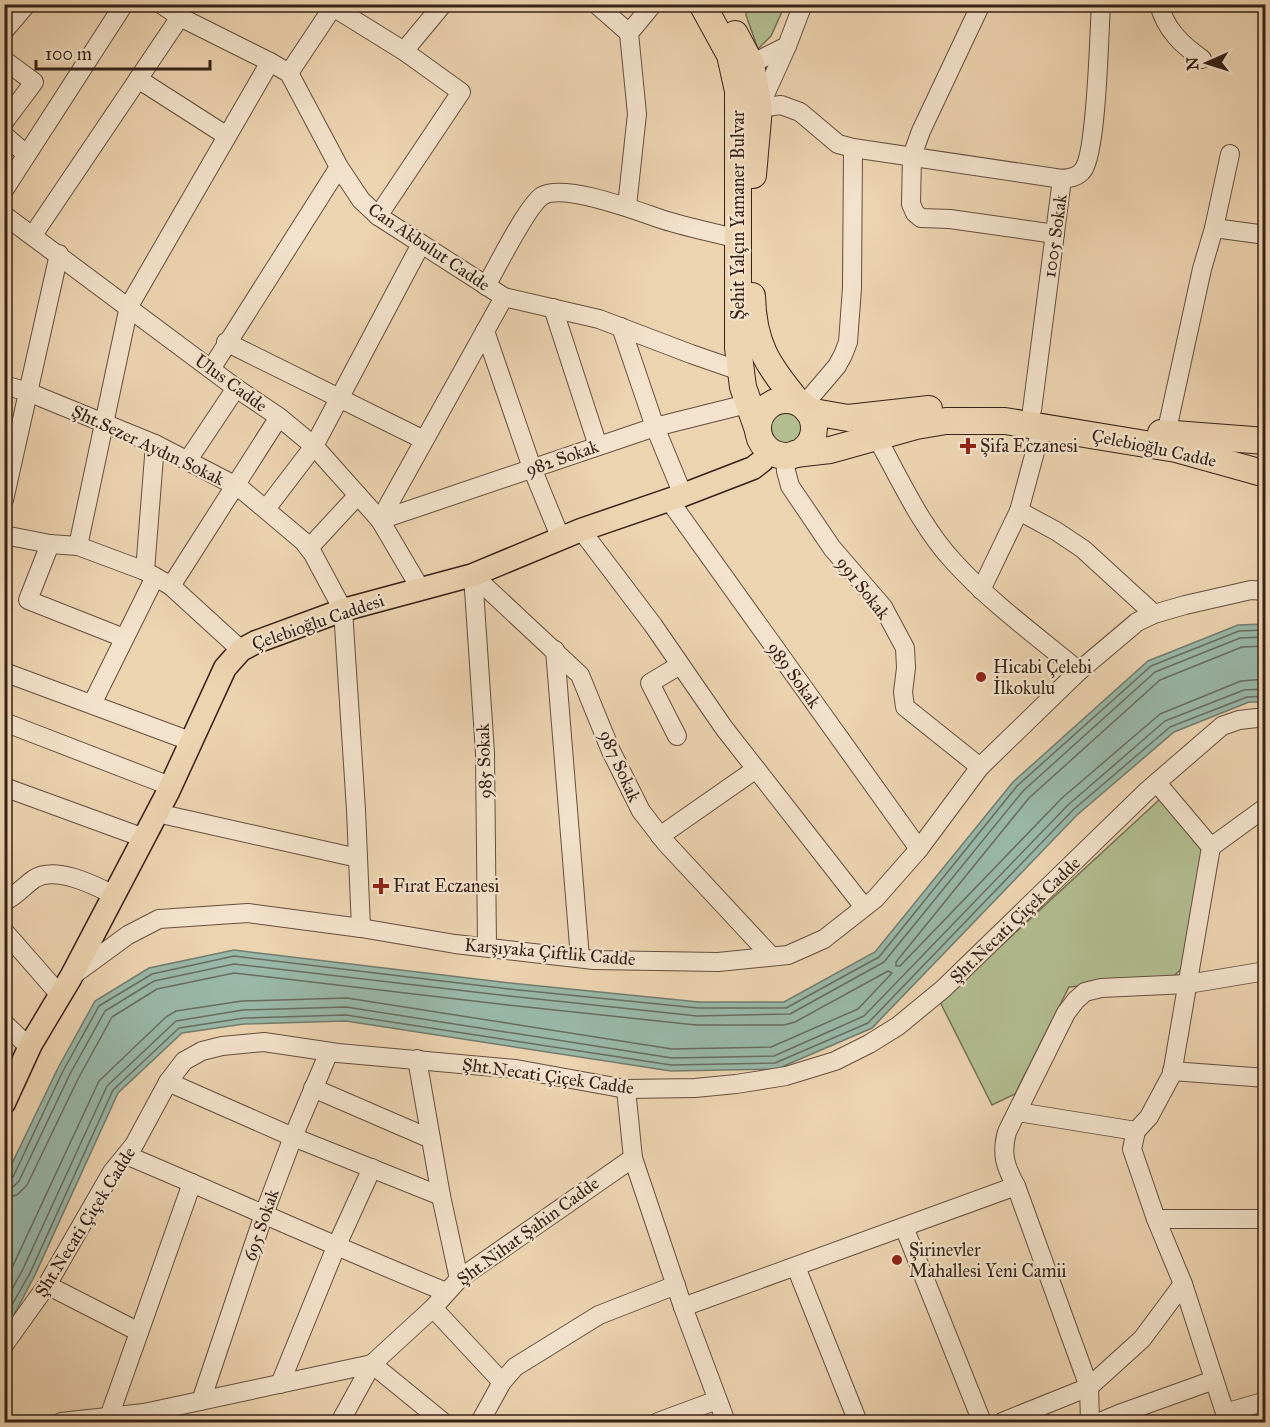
<svg xmlns="http://www.w3.org/2000/svg" width="1270" height="1427" font-family="'IM FELL Great Primer',serif">
	<style>
		.green { fill: #b2be91; stroke: #747054; stroke-width: 1.5 }
		.water { fill: #99b8a9; stroke: #717c6f; stroke-width: 1.5 }
		.lines { fill: none; stroke-linecap: round; stroke-linejoin: round }
		.shore { stroke: #686c60; stroke-width: 1.5 }
		.minor-casing { stroke: #644e3e; stroke-width: 20 }
		.major-casing { stroke: #362117; stroke-width: 25 }
		.highway-casing { stroke: #362117; stroke-width: 28 }
		.minor { stroke: #f3e3cc; stroke-width: 18 }
		.major { stroke: #edd4b1; stroke-width: 22 }
		.highway { stroke: #edd4b1; stroke-width: 26 }
		.poi-dot { fill: #8f2418; stroke: #f3e3cc; stroke-width: 2 }
		.labels { text-anchor: middle; dominant-baseline: central; stroke-width: 4.5; stroke-linejoin: round; paint-order: stroke }
		.street-label { font-size: 18px; fill: #362117; stroke: #f3e3cc }
		.poi-label { font-size: 18px; fill: #362117; stroke: #f3e3cc; text-anchor: start }
	</style>
	<rect width="100%" height="100%" fill="#edd4b1"/>
	<filter id="stains"><feTurbulence type="fractalNoise" baseFrequency=".00333" numOctaves="4"/><feColorMatrix values="0 0 0 0 .2 0 0 0 0 .09 0 0 0 0 .02 0 0 0 .5 -.17"/></filter>
	<radialGradient id="worn" r=".72"><stop offset=".6" stop-color="#630" stop-opacity="0"/><stop offset="1" stop-color="#630" stop-opacity=".3"/></radialGradient>
	<g class="green">
		<polygon points="746,5 785,5 771,36 758,49 746,15"/>
		<circle cx="786" cy="427" r="18"/>
		<polygon points="1160,799 1205,853 1186,964 1173,977 1069,987 1015,1094 992,1105 940,1002"/>
	</g>
	<polygon class="water" points="1265,624 1265,702 1249,702 1174,732 1077,815 872,1028 777,1069 671,1071 346,1021 244,1024 182,1033 118,1093 35,1275 5,1332 4,1180 58,1068 95,1001 149,968 234,950 510,983 699,1002 784,1002 875,952 1013,782 1148,661 1238,625"/>
	<g class="lines">
		<g class="shore">
			<polyline points="1266,646 1242,647 1160,680 1029,798 896,962 896,966 900,966 1062,798 1160,714 1241,681 1266,679"/>
			<polyline points="4,1181 13,1177 63,1071 99,1006 152,974 234,956 509,989 698,1008 786,1008 879,957 1017,786 1151,666 1239,631 1266,630"/>
			<polyline points="4,1188 13,1187 19,1181 70,1074 105,1011 154,981 234,964 509,996 697,1016 790,1014 884,962 1023,791 1155,672 1240,638 1266,637"/>
			<polyline points="4,1198 17,1195 27,1185 78,1079 112,1017 157,989 234,973 508,1005 696,1025 784,1025 795,1022 888,971 892,973 858,1009 771,1047 672,1049 347,998 242,1001 176,1011 166,1017 99,1081 4,1285"/>
			<polyline points="4,1304 23,1269 107,1086 176,1021 243,1010 346,1007 672,1058 774,1056 864,1016 1068,805 1165,721 1244,690 1266,689"/>
			<polyline points="4,1319 30,1273 113,1090 179,1028 244,1018 346,1015 671,1065 775,1063 868,1023 1073,810 1170,727 1247,697 1266,696"/>
		</g>
		<defs>
			<g id="minor">
				<polyline points="161,4 180,17 270,62 289,73 339,167 361,200 378,216 504,297 599,319 691,354 740,371"/>
				<polyline points="596,4 629,33"/>
				<polyline points="981,4 921,131 912,156 911,204 915,213 921,218 950,219 1055,234"/>
				<path d="M 1159,4 C 1165,29 1182,45 1202,59"/>
				<polyline points="333,7 404,51 461,92 378,216"/>
				<polyline points="4,31 27,4"/>
				<polyline points="404,51 443,4"/>
				<polyline points="4,60 34,82 4,122"/>
				<polyline points="751,64 787,46 803,4"/>
				<polyline points="289,73 333,7 332,4"/>
				<polyline points="138,79 227,136"/>
				<path d="M 759,108 L 781,105 L 800,112 L 838,144 L 853,148 L 1062,179 C 1070,178 1078,177 1083,170 C 1097,152 1099,34 1101,4"/>
				<polyline points="759,108 787,46"/>
				<polyline points="4,135 26,154"/>
				<polyline points="4,190 124,4"/>
				<polyline points="627,206 637,114 629,33 653,4"/>
				<polyline points="4,215 236,388 279,417 314,446 380,520 420,588"/>
				<polyline points="1214,228 1266,235"/>
				<polyline points="33,235 180,17"/>
				<path d="M 486,286 C 497,267 527,206 542,196 C 563,183 635,210 658,218 C 684,227 712,232 738,239"/>
				<polyline points="553,308 598,446"/>
				<polyline points="621,327 655,427 683,495"/>
				<polyline points="485,331 532,468 561,539"/>
				<polyline points="226,342 424,440"/>
				<polyline points="211,369 339,167"/>
				<polyline points="4,385 28,392 155,444 240,488 303,541 313,554 343,610 356,810 361,928"/>
				<polyline points="803,406 837,366 843,355 848,342 852,288 853,148"/>
				<polyline points="1032,410 1062,179"/>
				<polyline points="1166,434 1202,269 1214,228 1230,154"/>
				<path d="M 877,438 C 900,479 921,527 954,562 C 991,603 1037,636 1079,671"/>
				<polyline points="785,456 786,471 790,486 832,548 883,607 905,648 906,668 903,692 905,707 980,767"/>
				<polyline points="188,460 236,388"/>
				<polyline points="4,500 59,254"/>
				<polyline points="669,500 919,849"/>
				<polyline points="266,509 314,446 421,244"/>
				<polyline points="1019,511 1056,531 1083,549 1154,614"/>
				<polyline points="380,520 655,427 747,404"/>
				<polyline points="380,520 504,297"/>
				<polyline points="581,530 653,625 724,728 864,907"/>
				<polyline points="4,535 50,544 78,546 145,571 171,586 241,650"/>
				<polyline points="50,544 28,600 124,638"/>
				<polyline points="78,546 129,306 270,62"/>
				<polyline points="309,548 358,495"/>
				<polyline points="145,571 155,444"/>
				<polyline points="473,575 580,675 611,751 641,811 665,842 771,956"/>
				<polyline points="473,575 485,753 487,947"/>
				<polyline points="171,586 279,417"/>
				<polyline points="981,590 1019,511 1042,426"/>
				<polyline points="555,650 580,958"/>
				<polyline points="4,672 190,741"/>
				<polyline points="92,704 155,577"/>
				<polyline points="4,722 170,786"/>
				<polyline points="677,736 650,683 680,665"/>
				<polyline points="1157,783 1211,847"/>
				<polyline points="4,787 144,838"/>
				<polyline points="157,813 358,858"/>
				<polyline points="660,836 756,769"/>
				<path d="M 4,902 C 16,896 24,886 34,879 C 55,865 94,885 114,895"/>
				<polyline points="4,931 60,995"/>
				<polyline points="72,976 128,935 159,919 248,913 361,928 455,944 594,960 718,962 788,955 824,939 875,899 919,849 980,767 1079,671 1137,622 1154,614 1185,605 1251,590 1266,591"/>
				<polyline points="4,1023 30,1048"/>
				<polyline points="417,1059 441,1196 459,1279"/>
				<polyline points="1172,1071 1266,1078"/>
				<polyline points="168,1082 293,1137 441,1196"/>
				<polyline points="313,1088 431,1139"/>
				<polyline points="626,1089 633,1158 683,1307 726,1422"/>
				<polyline points="1018,1112 1136,1131"/>
				<polyline points="1136,1131 1149,1117 1172,1074 1211,847 1266,807"/>
				<polyline points="1136,1131 1132,1149 1156,1219 1183,1284 1228,1422"/>
				<path d="M 126,1155 C 233,1200 338,1248 446,1292"/>
				<polyline points="1156,1219 1266,1219"/>
				<polyline points="904,1227 982,1422"/>
				<polyline points="796,1267 858,1422"/>
				<polyline points="47,1285 139,1332"/>
				<polyline points="683,1307 1016,1186"/>
				<polyline points="433,1308 502,1382"/>
				<polyline points="4,1345 47,1285 112,1172 134,1145 168,1082 184,1061 202,1051 222,1046 264,1042 338,1053 516,1069 626,1089 695,1088 736,1084 786,1076 835,1061 869,1044 898,1026 943,989 1148,790 1222,726 1239,720 1266,717"/>
				<polyline points="280,1384 336,1247 372,1168"/>
				<polyline points="201,1401 264,1214 293,1137 329,1052"/>
				<polyline points="1225,1413 1266,1401"/>
				<polyline points="109,1417 192,1183"/>
				<polyline points="61,1422 144,1413 372,1364 443,1422"/>
				<polyline points="340,1422 372,1364 433,1308 459,1279 633,1158"/>
				<polyline points="480,1422 502,1382 515,1367 599,1315 676,1285"/>
				<polyline points="658,1422 717,1400"/>
				<polyline points="1002,1422 1089,1387 1142,1339 1183,1284"/>
				<path d="M 1090,1422 L 1089,1387 L 1016,1186 C 1005,1166 1001,1154 1007,1132 L 1066,1013 L 1076,1000 L 1085,992 L 1101,988 L 1188,984 L 1266,971"/>
				<polyline points="1100,1422 1119,1414 1214,1380"/>
			</g>
			<polyline id="major" points="4,1103 31,1044 71,977 168,792 225,668 241,650 256,642 343,610 473,575 581,530 683,495 753,468 762,461 769,450"/>
			<g id="highway">
				<polyline points="702,4 730,55 738,91 738,348 743,387 758,430"/>
				<polyline points="735,34 751,64 759,108 753,175"/>
				<path d="M 752,296 C 753,344 768,366 798,402"/>
				<circle cx="786" cy="428" r="28"/>
				<polyline points="808,411 848,418 929,409"/>
				<polyline points="1161,433 1266,441"/>
				<polyline points="795,454 830,450 916,426 946,421 1005,421 1176,449 1266,474"/>
			</g>
		</defs>
		<use href="#minor" class="minor-casing"/>
		<use href="#major" class="major-casing"/>
		<use href="#highway" class="highway-casing"/>
		<use href="#minor" class="minor"/>
		<use href="#major" class="major"/>
		<use href="#highway" class="highway"/>
	</g>
	<g class="poi-dot">
		<path d="M965 437h6v6h6v6h-6v6h-6v-6h-6v-6h6z"/>
		<circle cx="981" cy="677" r="6"/>
		<path d="M378 877h6v6h6v6h-6v6h-6v-6h-6v-6h6z"/>
		<circle cx="897" cy="1260" r="6"/>
	</g>
	<g class="labels">
		<g class="street-label">
			<text transform="translate(738 215) rotate(-90)">Şehit Yalçın Yamaner Bulvar</text>
			<text transform="translate(1055 236) rotate(-82)">1005 Sokak</text>
			<text transform="translate(429 247) rotate(34)">Can Akbulut Cadde</text>
			<text transform="translate(231 383) rotate(36)">Ulus Cadde</text>
			<text transform="translate(148 445) rotate(25)">Şht.Sezer Aydın Sokak</text>
			<text transform="translate(1154 448) rotate(12)">Çelebioğlu Cadde</text>
			<text transform="translate(562 458) rotate(-19)">982 Sokak</text>
			<text transform="translate(863 588) rotate(52)">991 Sokak</text>
			<text transform="translate(318 622) rotate(-19)">Çelebioğlu Caddesi</text>
			<text transform="translate(794 675) rotate(54)">989 Sokak</text>
			<text transform="translate(484 761) rotate(-92)">985 Sokak</text>
			<text transform="translate(620 766) rotate(66)">987 Sokak</text>
			<text transform="translate(1015 920) rotate(-44)">Şht.Necati Çiçek Cadde</text>
			<text transform="translate(550 952) rotate(5)">Karşıyaka Çiftlik Cadde</text>
			<text transform="translate(548 1076) rotate(8)">Şht.Necati Çiçek Cadde</text>
			<text transform="translate(85 1222) rotate(-58)">Şht.Necati Çiçek Cadde</text>
			<text transform="translate(261 1225) rotate(-71)">695 Sokak</text>
			<text transform="translate(528 1231) rotate(-36)">Şht.Nihat Şahin Cadde</text>
		</g>
		<g class="poi-label">
			<text x="980" y="446">Şifa Eczanesi</text>
			<text x="993" y="667">Hicabi Çelebi<tspan x="993" dy="21">İlkokulu</tspan></text>
			<text x="393" y="886">Fırat Eczanesi</text>
			<text x="909" y="1250">Şirinevler<tspan x="909" dy="21">Mahallesi Yeni Camii</tspan></text>
		</g>
	</g>
	<rect width="1270" height="1427" fill="none" stroke="#edd4b1" stroke-width="24"/>
	<rect x="6" y="6" width="1258" height="1415" fill="none" stroke="#362117" stroke-width="3"/>
	<rect x="12" y="12" width="1246" height="1403" fill="none" stroke="#362117" stroke-width="1.5"/>
	<g transform="translate(1207 63) rotate(267)" stroke="#f3e3cc" stroke-width="4.5" paint-order="stroke">
	<path d="M0-4.5L10 22L0 15L-10 22Z" fill="#362117"/>
	<text y="-9" font-size="16" font-weight="bold" text-anchor="middle" fill="#362117">N</text>
	</g>
	<path d="M36 60v9h174v-9" fill="none" stroke="#362117" stroke-width="3"/>
	<text x="45" y="60" font-size="18" fill="#362117" stroke="#f3e3cc" stroke-width="4.5" paint-order="stroke">100 m</text>
	<rect width="100%" height="100%" filter="url(#stains)"/>
	<rect width="100%" height="100%" fill="url(#worn)"/>
</svg>
